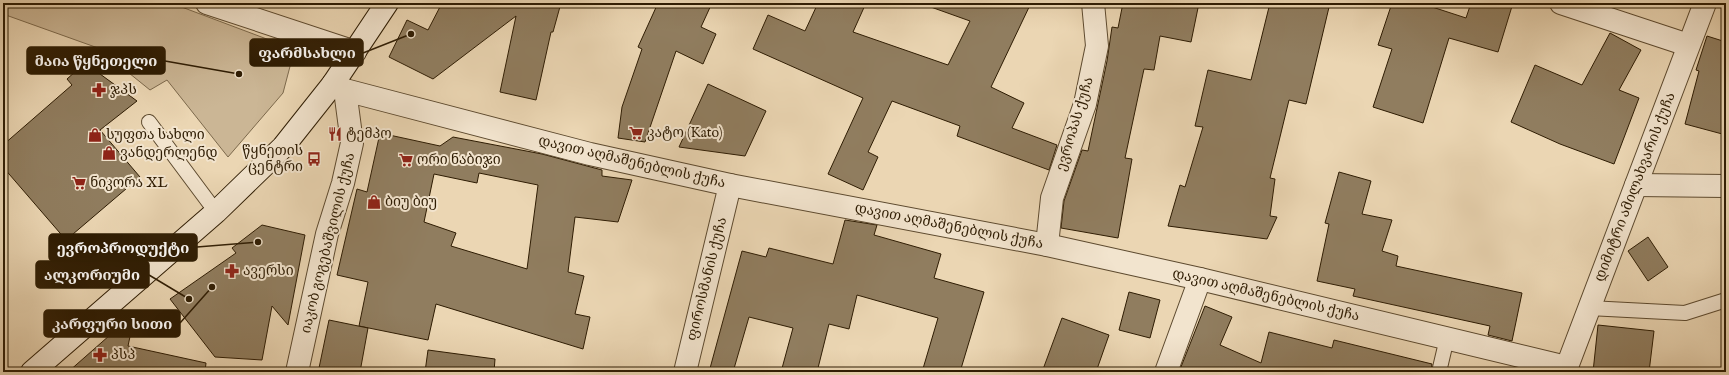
<svg xmlns="http://www.w3.org/2000/svg" width="1729" height="375" font-family="'IM FELL English','Noto Serif Georgian',serif">
	<style>
		.green { fill: #cbb695; stroke: #7c694c }
		.building { fill: #907d5f; stroke: #2e1c03; fill-rule: evenodd }
		.lines { fill: none; stroke-linecap: round; stroke-linejoin: round }
		.lane-casing { stroke: #5d4a2f; stroke-width: 16 }
		.street-casing { stroke: #5d4a2f; stroke-width: 24 }
		.secondary-casing { stroke: #2e1c03; stroke-width: 24 }
		.lane { stroke: #f2e4ce; stroke-width: 14 }
		.street { stroke: #f2e4ce; stroke-width: 22 }
		.secondary { stroke: #f2e4ce; stroke-width: 22 }
		.labels { text-anchor: middle; dominant-baseline: central; stroke-width: 4; stroke-linejoin: round; paint-order: stroke }
		.poi-label { font-size: 14px; fill: #2e1c03; stroke: #f2e4ce; text-anchor: start }
		.street-label { font-size: 14px; fill: #2e1c03; stroke: #f2e4ce }
		.leader { fill: none; stroke: #2e1c03; stroke-width: 1.5 }
		.callout-dot { fill: #2e1c03; stroke: #f2e4ce; stroke-width: 1.5 }
		.callout { fill: #2e1c03; stroke: #2e1c03; stroke-width: 1.5 }
		.callout-label { font-size: 15px; text-anchor: middle; font-weight: bold; fill: #fff }
	</style>
	<rect width="100%" height="100%" fill="#ebd6b3"/>
	<filter id="stains"><feTurbulence type="fractalNoise" baseFrequency=".005" numOctaves="4"/><feColorMatrix values="0 0 0 0 .2 0 0 0 0 .09 0 0 0 0 .02 0 0 0 .5 -.17"/></filter>
	<radialGradient id="worn" r=".72"><stop offset=".6" stop-color="#630" stop-opacity="0"/><stop offset="1" stop-color="#630" stop-opacity=".3"/></radialGradient>
	<polygon class="green" points="3,3 171,3 288,47 293,55 283,93 228,157 167,80 150,90 98,48 3,14"/>
	<g class="building">
		<polygon points="442,3 561,3 553,32 551,32 536,100 500,92 516,16 433,79 389,57 407,20 428,30"/>
		<polygon points="658,3 712,3 701,27 716,34 703,64 676,51 645,142 618,138 622,107 642,49 638,47"/>
		<polygon points="818,3 866,3 853,32 948,65 970,21 928,6 929,3 1031,3 991,87 1024,103 1012,128 1057,145 1049,170 957,136 960,126 892,101 868,152 878,157 863,190 828,174 863,98 753,49 768,15 805,31"/>
		<polygon points="1123,3 1199,3 1191,42 1160,36 1154,70 1144,69 1125,158 1132,159 1118,238 1061,228 1064,201 1082,150 1088,151 1107,61 1112,27 1118,28"/>
		<polygon points="1270,3 1330,3 1306,104 1289,100 1270,178 1275,179 1270,216 1277,217 1267,239 1168,226 1180,185 1185,187 1203,127 1195,126 1208,70 1251,80"/>
		<polygon points="1392,3 1420,3 1466,18 1471,3 1513,3 1498,52 1449,38 1423,123 1373,107 1392,49 1378,45"/>
		<polygon points="1610,33 1641,50 1619,90 1639,98 1614,164 1560,144 1511,122 1535,65 1582,85"/>
		<polygon points="1707,36 1726,42 1726,135 1685,124 1699,71 1696,70"/>
		<polygon points="85,63 137,101 100,130 140,177 66,240 3,167 3,145 72,85 67,79"/>
		<polygon points="708,84 766,111 745,156 679,147"/>
		<path d="M 380,133 L 440,146 L 453,137 L 542,154 L 602,170 L 602,176 L 632,180 L 618,222 L 575,217 L 568,272 L 584,276 L 575,314 L 590,317 L 583,349 L 436,304 L 428,340 L 359,326 L 368,282 L 337,275 L 357,189 L 367,192 ZM 479,173 L 538,185 L 527,269 L 451,246 L 456,233 L 424,222 L 434,174 L 477,183 Z"/>
		<polygon points="1339,172 1371,181 1362,214 1392,220 1382,251 1398,256 1396,266 1522,293 1512,341 1488,335 1490,326 1353,296 1355,289 1317,281 1329,224 1325,223"/>
		<polygon points="845,220 877,225 874,235 941,254 934,278 984,292 960,372 922,372 938,318 857,295 849,329 829,324 817,372 781,372 793,328 749,317 733,372 709,372 742,251 766,257 769,248 833,264"/>
		<polygon points="262,225 305,235 288,325 272,306 262,360 215,357 170,299 236,253 232,248"/>
		<polygon points="1648,237 1668,267 1648,281 1628,251"/>
		<polygon points="1129,292 1160,300 1150,338 1119,330"/>
		<polygon points="1205,306 1232,317 1220,345 1261,363 1269,332 1332,348 1334,340 1432,364 1431,372 1179,372"/>
		<polygon points="135,313 128,346 206,363 205,372 68,372"/>
		<polygon points="1062,318 1109,335 1096,372 1042,372"/>
		<polygon points="329,320 368,328 360,372 339,372 319,368"/>
		<polygon points="1598,325 1654,331 1649,372 1593,372"/>
		<polygon points="428,350 495,359 494,372 425,372"/>
	</g>
	<g class="lines">
		<defs>
			<g id="lane">
				<polyline points="149,122 216,212"/>
				<polyline points="1589,308 1685,313 1726,300"/>
				<polyline points="1439,372 1447,338"/>
			</g>
			<g id="street">
				<polyline points="207,3 355,52"/>
				<polyline points="1561,3 1688,45"/>
				<polyline points="333,84 345,90 590,154 730,185 1047,245 1200,279 1566,367"/>
				<polyline points="1636,185 1726,186"/>
				<polyline points="1047,245 1052,198 1085,104 1097,46 1093,3"/>
				<polyline points="297,372 327,234 343,183 352,143 345,90"/>
				<polyline points="685,372 730,185"/>
				<polyline points="1166,372 1200,279"/>
				<polyline points="1565,372 1705,3"/>
			</g>
			<polyline id="secondary" points="32,372 216,212 283,147 333,84 387,3"/>
		</defs>
		<use href="#lane" class="lane-casing"/>
		<use href="#street" class="street-casing"/>
		<use href="#secondary" class="secondary-casing"/>
		<use href="#lane" class="lane"/>
		<use href="#street" class="street"/>
		<use href="#secondary" class="secondary"/>
	</g>
	<defs>
		<symbol id="pharmacy-bare" viewBox="-9 -9 18 18"><path d="M-2-6h4v4h4v4h-4v4h-4v-4h-4v-4h4Z" fill="#8f2418" stroke="#f2e4ce" stroke-width="2.5" paint-order="stroke"/></symbol>
		<symbol id="supermarket-bare" viewBox="-9 -9 18 18"><path d="M-6-5.5h2.5l.6 2H6L4.5 2H-2.5L-4.4-4H-6ZM-1.5 3.2a1.3 1.3 0 1 0 .1 0ZM3 3.2a1.3 1.3 0 1 0 .1 0Z" fill="#8f2418" stroke="#f2e4ce" stroke-width="2.5" paint-order="stroke"/></symbol>
		<symbol id="restaurant-bare" viewBox="-9 -9 18 18"><path d="M-5-6h1v4h1v-4h1v4h1v-4h1v5L-1.5 .5V6h-2V.5L-5-1ZM5-6V6H3V1.5H1.5Q1.5-4 5-6Z" fill="#8f2418" stroke="#f2e4ce" stroke-width="2.5" paint-order="stroke"/></symbol>
		<symbol id="shop-bare" viewBox="-9 -9 18 18"><path d="M-5-2.5h2.3a2.7 3.5 0 0 1 5.4 0H5L5.5 6h-11ZM-1.5-2.5h3a1.5 2.3 0 0 0-3 0Z" fill="#8f2418" stroke="#f2e4ce" stroke-width="2.5" paint-order="stroke"/></symbol>
		<symbol id="bus-bare" viewBox="-9 -9 18 18"><path d="M-5-6H5V4H4V6H2V4H-2V6H-4V4H-5ZM-3.5-4V0h7V-4ZM-3.5 1.2v1.5H-2V1.2ZM2 1.2v1.5H3.5V1.2Z" fill="#8f2418" stroke="#f2e4ce" stroke-width="2.5" paint-order="stroke"/></symbol>
	</defs>
	<g fill-rule="evenodd">
		<use href="#pharmacy-bare" x="89" y="80" width="20" height="20"/>
		<use href="#supermarket-bare" x="626" y="123" width="20" height="20"/>
		<use href="#restaurant-bare" x="325" y="124" width="20" height="20"/>
		<use href="#shop-bare" x="85" y="125" width="20" height="20"/>
		<use href="#shop-bare" x="99" y="143" width="20" height="20"/>
		<use href="#bus-bare" x="304" y="149" width="20" height="20"/>
		<use href="#supermarket-bare" x="396" y="150" width="20" height="20"/>
		<use href="#supermarket-bare" x="69" y="173" width="20" height="20"/>
		<use href="#shop-bare" x="364" y="192" width="20" height="20"/>
		<use href="#pharmacy-bare" x="222" y="261" width="20" height="20"/>
		<use href="#pharmacy-bare" x="90" y="345" width="20" height="20"/>
	</g>
	<g class="labels">
		<g class="poi-label">
			<text x="110" y="90">ჯპს</text>
			<text x="647" y="133">კატო (Kato)</text>
			<text x="346" y="134">ტემპო</text>
			<text x="106" y="135">სუფთა სახლი</text>
			<text x="303" y="151" text-anchor="end">წყნეთის<tspan x="303" dy="16">ცენტრი</tspan></text>
			<text x="120" y="153">ვანდერლენდ</text>
			<text x="417" y="160">ორი ნაბიჯი</text>
			<text x="90" y="183">ნიკორა XL</text>
			<text x="385" y="202">ბიუ ბიუ</text>
			<text x="243" y="271">ავერსი</text>
			<text x="111" y="355">პსპ</text>
		</g>
		<g class="street-label">
			<text transform="translate(1075 124) rotate(-73)">ევროპას ქუჩა</text>
			<text transform="translate(632 162) rotate(13)">დავით აღმაშენებლის ქუჩა</text>
			<text transform="translate(1635 187) rotate(-69)">დიმიტრი ამილახვარის ქუჩა</text>
			<text transform="translate(949 226) rotate(11)">დავით აღმაშენებლის ქუჩა</text>
			<text transform="translate(328 243) rotate(-76)">იაკობ გოგებაშვილის ქუჩა</text>
			<text transform="translate(707 279) rotate(-76)">ფიროსმანის ქუჩა</text>
			<text transform="translate(1266 295) rotate(13)">დავით აღმაშენებლის ქუჩა</text>
		</g>
	</g>
	<path class="leader" d="M411 34L363 53M239 74L165 61M258 242L197 247M189 299L149 275M212 287L180 323"/>
	<g class="callout-dot">
		<circle cx="411" cy="34" r="4"/>
		<circle cx="239" cy="74" r="4"/>
		<circle cx="258" cy="242" r="4"/>
		<circle cx="189" cy="299" r="4"/>
		<circle cx="212" cy="287" r="4"/>
	</g>
	<g class="callout">
		<rect x="250" y="39" width="113" height="27" rx="4"/>
		<rect x="27" y="47" width="138" height="27" rx="4"/>
		<rect x="49" y="234" width="148" height="27" rx="4"/>
		<rect x="36" y="261" width="113" height="27" rx="4"/>
		<rect x="44" y="310" width="136" height="27" rx="4"/>
	</g>
	<g class="callout-label">
		<text x="307" y="58">ფარმსახლი</text>
		<text x="96" y="66">მაია წყნეთელი</text>
		<text x="123" y="253">ევროპროდუქტი</text>
		<text x="92" y="280">ალკორიუმი</text>
		<text x="112" y="329">კარფური სითი</text>
	</g>
	<rect width="1729" height="375" fill="none" stroke="#ebd6b3" stroke-width="16"/>
	<rect x="4" y="4" width="1721" height="367" fill="none" stroke="#2e1c03" stroke-width="2"/>
	<rect x="8" y="8" width="1713" height="359" fill="none" stroke="#2e1c03"/>
	<rect width="100%" height="100%" filter="url(#stains)"/>
	<rect width="100%" height="100%" fill="url(#worn)"/>
</svg>
